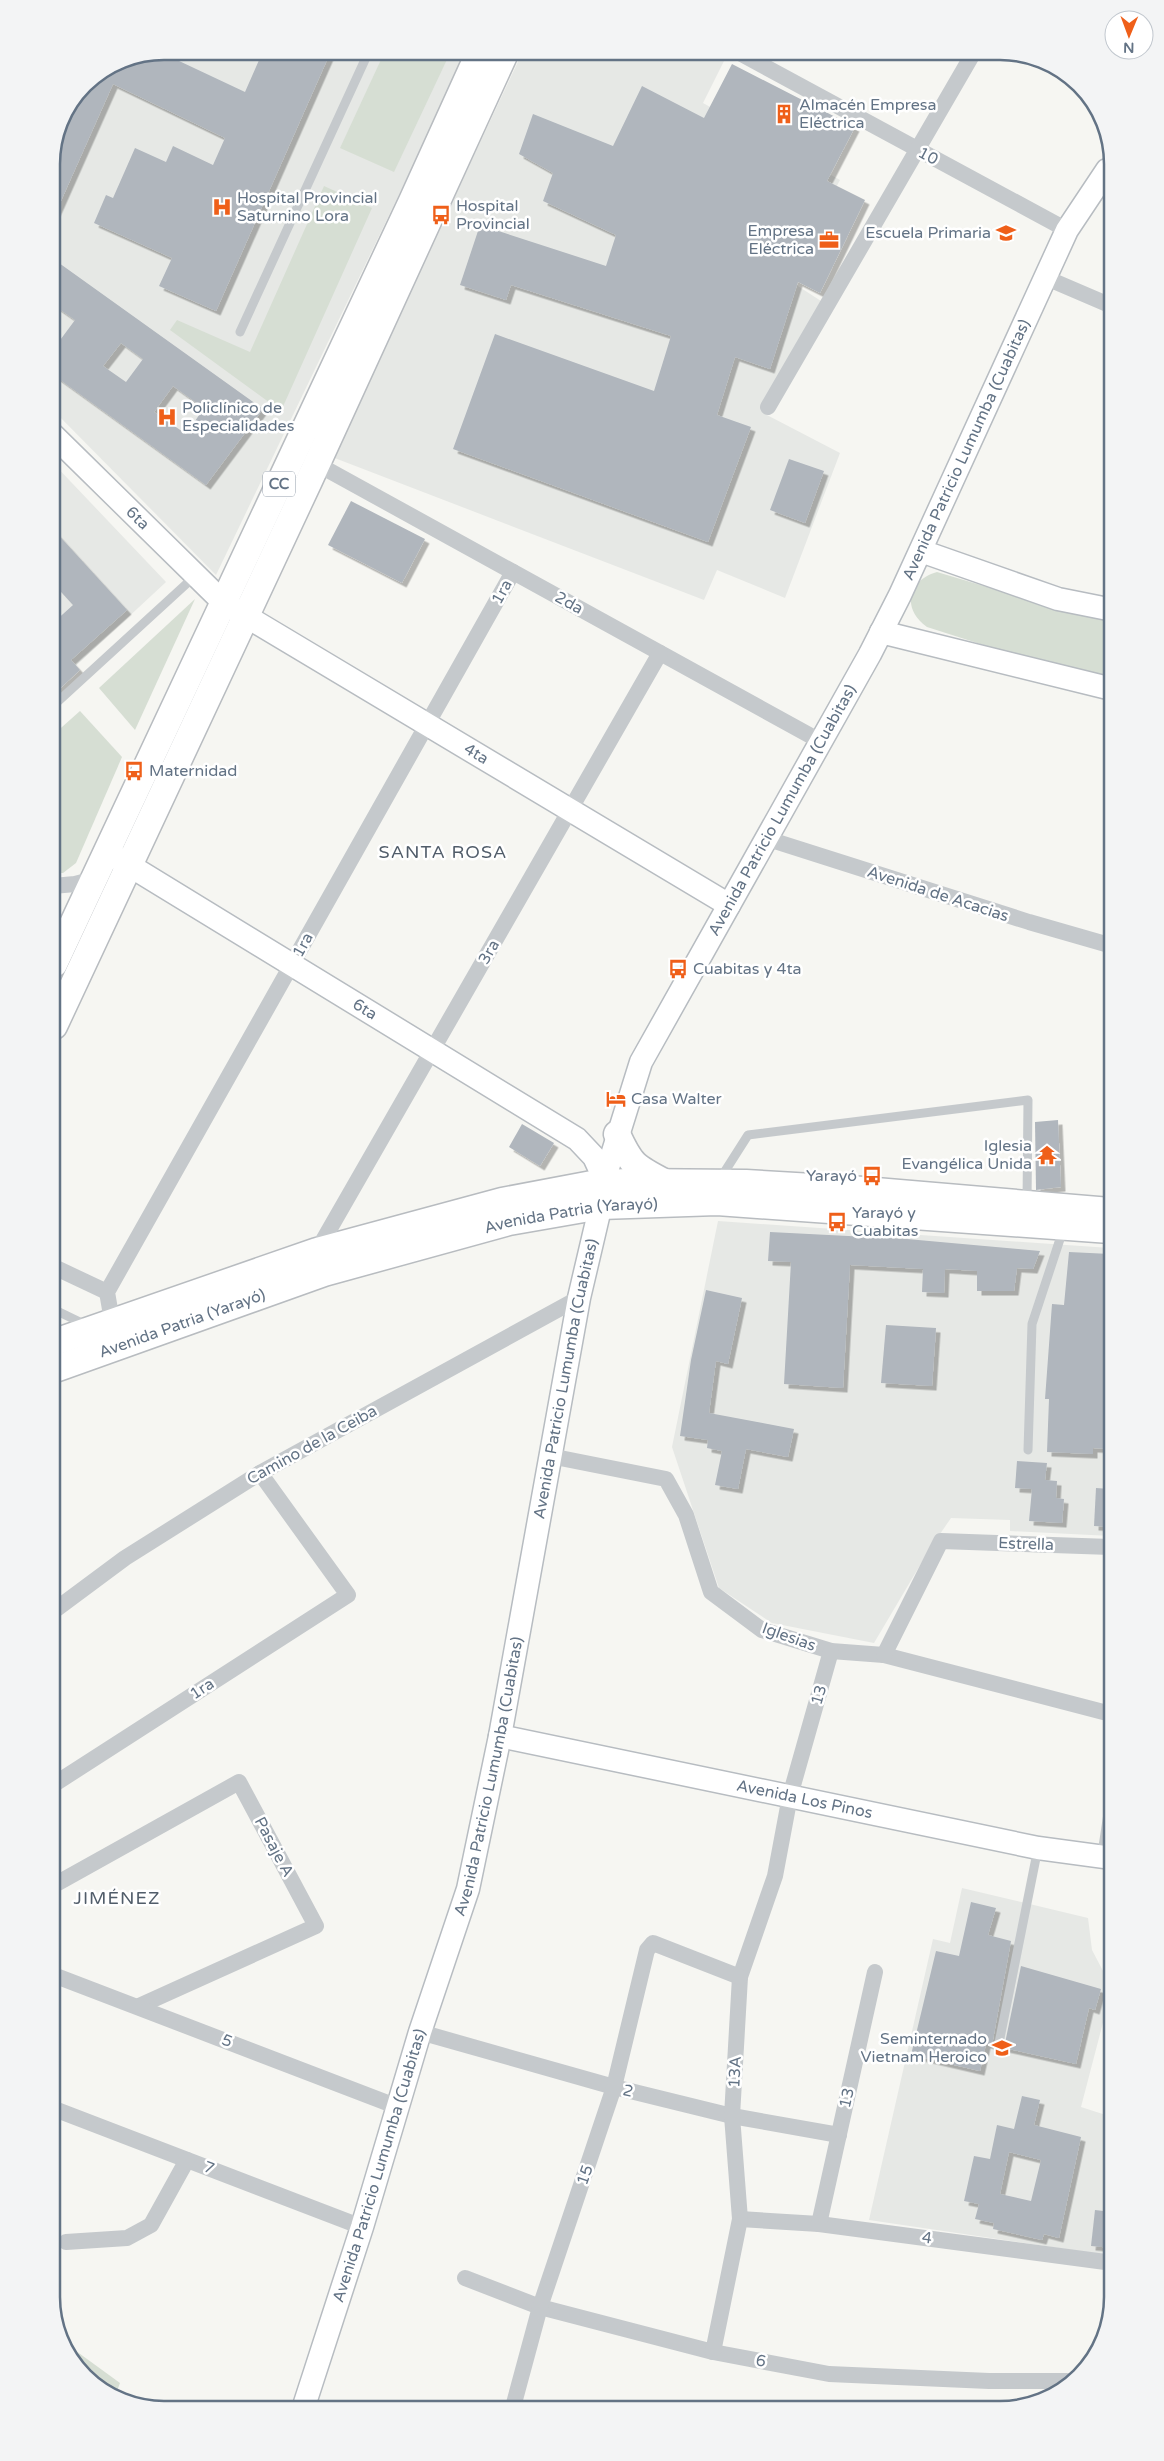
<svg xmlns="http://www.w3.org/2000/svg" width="1164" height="2461" font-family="'Varela Round',sans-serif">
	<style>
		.built { fill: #e6e8e5 }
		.green { fill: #d6ded3 }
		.building { fill: #b0b6bd; fill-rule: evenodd; filter: url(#shadow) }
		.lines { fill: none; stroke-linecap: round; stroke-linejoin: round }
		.secondary-casing { stroke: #b7bcc1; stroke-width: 25 }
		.primary-casing { stroke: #b8bcc0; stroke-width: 29 }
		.lane { stroke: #c5c9cc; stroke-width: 9 }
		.street { stroke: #c5c9cc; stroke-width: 16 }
		.secondary { stroke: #fff; stroke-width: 22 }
		.primary { stroke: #fff; stroke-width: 26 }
		.labels { text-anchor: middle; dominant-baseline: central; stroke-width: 5; stroke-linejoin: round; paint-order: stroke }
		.shield { fill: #fff; stroke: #929daa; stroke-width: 1 }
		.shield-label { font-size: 15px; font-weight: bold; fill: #637385 }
		.poi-label { font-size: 16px; fill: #637385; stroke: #fff; text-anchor: start }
		.street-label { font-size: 16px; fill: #637385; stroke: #fff }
		.neighbourhood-label { font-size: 18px; letter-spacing: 1px; fill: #515d6a; stroke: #fff }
		.rim { fill: none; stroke: #637385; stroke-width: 2.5 }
	</style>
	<defs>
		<filter id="shadow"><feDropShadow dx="4.5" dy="4.5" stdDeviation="0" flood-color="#0004"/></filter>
	</defs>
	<rect width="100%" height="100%" fill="#f6f6f2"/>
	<g class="built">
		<polygon points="164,51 468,51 216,575 52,409 51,157 60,121 85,84 121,60"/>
		<polygon points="523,51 705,51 724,61 703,103 840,180 787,279 821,301 765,414 840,453 785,598 717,570 704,600 332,457"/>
		<polygon points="52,462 166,582 53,687"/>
		<polygon points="718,1221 1110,1248 1111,1536 1010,1531 1010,1520 951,1518 929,1550 874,1643 772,1623 719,1588 672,1447"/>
		<polygon points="962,1888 1088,1918 1092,1950 1112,1988 1081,2107 1112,2117 1113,2256 869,2220 933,1939 950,1943"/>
	</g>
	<g class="green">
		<polygon points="385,51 451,51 394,172 340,148"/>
		<polygon points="324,186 372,208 281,411 170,330 177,320 250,352"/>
		<path d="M 937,572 L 1060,609 L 1108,619 L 1108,678 L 1046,665 L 927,627 C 901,609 908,580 937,572 Z"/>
		<polygon points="195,599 135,730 99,688"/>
		<polygon points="80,711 122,757 76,863 63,873 53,873 53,735"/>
		<polygon points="65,2343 120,2383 116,2394 95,2386"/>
	</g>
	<g class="building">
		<polygon points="263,51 331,51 216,311 159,286 172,258 94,223 106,195 113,198 135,148 166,162 173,146 213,165 225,138 113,84 52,221 51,157 60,121 85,84 121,60 160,52 245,92"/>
		<polygon points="732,64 855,127 827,181 865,200 820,293 798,282 770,369 735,357 717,415 751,427 708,542 453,449 495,334 654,391 671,336 511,285 506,300 460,285 480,225 606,266 616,235 543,201 553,173 519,154 533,114 613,146 642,86 704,118"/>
		<path d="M 52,258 L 263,409 L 206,485 L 52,374 L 52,351 L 75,320 L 52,304 ZM 121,343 L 143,359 L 126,382 L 103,366 ZM 173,386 L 204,408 L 186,434 L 154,412 Z"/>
		<polygon points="789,459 824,471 805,523 770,510"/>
		<polygon points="351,501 425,539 402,583 328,545"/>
		<polygon points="52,528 127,610 71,660 80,670 53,695 53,623 73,605 53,583"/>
		<polygon points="1058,1120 1061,1187 1036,1190 1035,1122"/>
		<polygon points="522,1124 554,1143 540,1166 509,1147"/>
		<polygon points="770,1232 907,1239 1040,1251 1033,1269 1017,1268 1014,1291 977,1291 977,1271 945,1269 944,1293 922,1292 923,1269 850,1265 843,1388 784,1384 791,1262 768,1261"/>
		<polygon points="1069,1252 1110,1254 1110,1317 1103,1410 1110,1410 1110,1449 1093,1448 1093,1454 1047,1452 1049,1399 1045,1399 1052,1304 1064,1305"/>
		<polygon points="706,1290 742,1298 728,1364 716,1361 709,1413 794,1429 788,1457 746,1449 738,1489 715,1485 722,1451 707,1448 708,1440 680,1436 691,1360"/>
		<polygon points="886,1325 936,1328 932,1386 881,1383"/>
		<polygon points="1017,1461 1047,1463 1045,1480 1057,1481 1056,1498 1064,1499 1062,1523 1029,1521 1032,1489 1015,1488"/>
		<polygon points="1096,1488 1110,1489 1111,1527 1094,1526"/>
		<polygon points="971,1902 996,1908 988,1935 1011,1941 992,2045 986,2044 980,2071 911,2055 936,1951 959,1956"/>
		<polygon points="1021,1966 1101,1989 1095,2010 1089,2008 1076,2064 1004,2048"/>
		<path d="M 1022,2096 L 1040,2100 L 1034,2125 L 1081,2137 L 1059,2238 L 1044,2234 L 1042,2240 L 993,2229 L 994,2223 L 975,2219 L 979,2204 L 964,2201 L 974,2156 L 990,2159 L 997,2125 L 1014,2129 ZM 1009,2152 L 1041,2160 L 1031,2201 L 1000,2194 Z"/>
		<polygon points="1095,2210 1112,2212 1113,2248 1091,2246"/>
	</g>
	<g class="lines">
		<defs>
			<g id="secondary">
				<path id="s1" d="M 52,434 L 224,603 L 729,905"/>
				<polyline points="921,551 1058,599 1108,609"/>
				<polyline points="881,632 1108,688"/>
				<path id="s2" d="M 114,856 L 577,1139 L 594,1157 L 606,1183"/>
				<path id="s3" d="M 500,1736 L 1038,1848 L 1112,1858"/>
				<path id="s4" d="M 303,2409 L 362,2227 L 420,2032 L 468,1889 L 500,1736 L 579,1298 L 606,1183 L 607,1171 L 641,1062 L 870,654 L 900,595 L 1067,230 L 1107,170"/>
			</g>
			<g id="primary">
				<polyline points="54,964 412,201 480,51"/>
				<polyline points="54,1026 309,481 506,51"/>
				<path d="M 617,1134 C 631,1165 635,1167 664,1182"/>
				<polyline points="55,1342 317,1251 502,1201 592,1184 627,1182 746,1183 864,1190 1110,1211"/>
				<path id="s5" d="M 55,1369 L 324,1273 L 509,1222 L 601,1206 L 717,1202 L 1110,1230"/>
			</g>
		</defs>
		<use href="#secondary" class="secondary-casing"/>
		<use href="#primary" class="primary-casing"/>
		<g class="lane">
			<polyline points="233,51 241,55 242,51"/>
			<polyline points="240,332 369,51"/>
			<polyline points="53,706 195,576"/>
			<polyline points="720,1179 748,1135 1028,1100 1027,1202"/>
			<polyline points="55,1310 86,1325"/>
			<polyline points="1028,1450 1032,1324 1063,1230"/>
			<polyline points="998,2048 1038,1848"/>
		</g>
		<g class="street">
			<polyline points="736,51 1067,230"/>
			<polyline points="1044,277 1107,304"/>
			<polyline points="768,407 974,52"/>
			<polyline points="317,464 820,741"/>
			<polyline points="768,839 1029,922 1109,945"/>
			<polyline points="53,886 75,884 94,879"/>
			<polyline points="317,1251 660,653"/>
			<polyline points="54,1267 107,1292"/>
			<polyline points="112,1321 107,1292 513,572"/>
			<polyline points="550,1456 666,1479 686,1515 711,1592 762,1630 831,1651 884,1655 1111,1714"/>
			<polyline points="55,1610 125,1558 260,1473 579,1298"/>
			<polyline points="884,1655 941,1541 1111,1547"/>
			<polyline points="56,1783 348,1595 260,1473"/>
			<polyline points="1105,1857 1111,1817"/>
			<polyline points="56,1884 239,1782 316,1926 139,2006"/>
			<polyline points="56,1976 398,2107"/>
			<polyline points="420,2032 614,2087 732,2116 839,2135"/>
			<polyline points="57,2110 362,2227"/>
			<polyline points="740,2219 819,2224 1113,2263"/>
			<polyline points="819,2224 875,1972"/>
			<polyline points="66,2242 127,2238 151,2225 187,2160"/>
			<polyline points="465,2278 540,2307 713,2352 829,2374 989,2381 1067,2381"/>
			<polyline points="713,2352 740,2219 732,2116 740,1977 775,1876 790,1796 831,1651"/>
			<polyline points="513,2407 540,2307 614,2087 647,1950 653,1943 740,1977"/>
		</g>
		<use href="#secondary" class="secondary"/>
		<use href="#primary" class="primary"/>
	</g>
	<defs>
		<symbol id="building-bare" viewBox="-9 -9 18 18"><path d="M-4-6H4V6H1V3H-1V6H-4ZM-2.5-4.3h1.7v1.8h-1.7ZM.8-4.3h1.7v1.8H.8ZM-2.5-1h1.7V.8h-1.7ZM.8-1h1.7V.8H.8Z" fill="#ef5f19" stroke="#fff" stroke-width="2.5" paint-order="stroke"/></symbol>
		<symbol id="hospital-bare" viewBox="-9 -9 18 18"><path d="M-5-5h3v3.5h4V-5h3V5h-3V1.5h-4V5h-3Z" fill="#ef5f19" stroke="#fff" stroke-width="2.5" paint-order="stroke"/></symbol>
		<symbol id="bus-bare" viewBox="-9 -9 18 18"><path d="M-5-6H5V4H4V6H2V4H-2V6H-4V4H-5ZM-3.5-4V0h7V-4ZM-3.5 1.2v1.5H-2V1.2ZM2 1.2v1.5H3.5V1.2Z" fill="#ef5f19" stroke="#fff" stroke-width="2.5" paint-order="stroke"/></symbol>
		<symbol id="school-bare" viewBox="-9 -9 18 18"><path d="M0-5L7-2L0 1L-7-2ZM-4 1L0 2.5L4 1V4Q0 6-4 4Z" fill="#ef5f19" stroke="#fff" stroke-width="2.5" paint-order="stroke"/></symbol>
		<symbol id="office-bare" viewBox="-9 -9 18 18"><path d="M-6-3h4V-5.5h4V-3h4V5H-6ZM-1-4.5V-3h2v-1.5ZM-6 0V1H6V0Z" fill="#ef5f19" stroke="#fff" stroke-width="2.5" paint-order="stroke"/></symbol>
		<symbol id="hotel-bare" viewBox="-9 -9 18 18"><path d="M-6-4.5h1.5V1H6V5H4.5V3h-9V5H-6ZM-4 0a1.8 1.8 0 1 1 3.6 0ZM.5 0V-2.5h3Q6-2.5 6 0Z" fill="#ef5f19" stroke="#fff" stroke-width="2.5" paint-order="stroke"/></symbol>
		<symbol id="temple-bare" viewBox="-9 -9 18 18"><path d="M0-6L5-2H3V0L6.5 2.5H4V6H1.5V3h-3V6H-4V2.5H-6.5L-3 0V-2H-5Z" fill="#ef5f19" stroke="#fff" stroke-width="2.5" paint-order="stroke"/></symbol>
	</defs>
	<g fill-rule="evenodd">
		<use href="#building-bare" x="770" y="100" width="28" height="28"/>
		<use href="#hospital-bare" x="208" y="193" width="28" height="28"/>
		<use href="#bus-bare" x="427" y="201" width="28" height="28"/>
		<use href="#school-bare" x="992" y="219" width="28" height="28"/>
		<use href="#office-bare" x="815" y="226" width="28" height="28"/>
		<use href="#hospital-bare" x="153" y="403" width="28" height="28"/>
		<use href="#bus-bare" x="120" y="757" width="28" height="28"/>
		<use href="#bus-bare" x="664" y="955" width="28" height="28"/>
		<use href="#hotel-bare" x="602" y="1085" width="28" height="28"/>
		<use href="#temple-bare" x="1033" y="1141" width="28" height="28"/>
		<use href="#bus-bare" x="858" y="1162" width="28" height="28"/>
		<use href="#bus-bare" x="823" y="1208" width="28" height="28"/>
		<use href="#school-bare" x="988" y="2034" width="28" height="28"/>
	</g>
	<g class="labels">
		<rect class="shield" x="263" y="471.5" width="32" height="25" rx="4"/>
		<g class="shield-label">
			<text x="279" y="484">CC</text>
		</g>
		<g class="poi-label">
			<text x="799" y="105">Almacén Empresa<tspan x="799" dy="18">Eléctrica</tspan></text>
			<text x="237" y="198">Hospital Provincial<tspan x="237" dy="18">Saturnino Lora</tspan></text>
			<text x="456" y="206">Hospital<tspan x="456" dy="18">Provincial</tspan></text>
			<text x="814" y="231" text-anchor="end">Empresa<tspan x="814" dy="18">Eléctrica</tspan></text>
			<text x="991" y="233" text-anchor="end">Escuela Primaria</text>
			<text x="182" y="408">Policlínico de<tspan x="182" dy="18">Especialidades</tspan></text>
			<text x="149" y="771">Maternidad</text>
			<text x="693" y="969">Cuabitas y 4ta</text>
			<text x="631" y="1099">Casa Walter</text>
			<text x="1032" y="1146" text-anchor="end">Iglesia<tspan x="1032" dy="18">Evangélica Unida</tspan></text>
			<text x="857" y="1176" text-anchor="end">Yarayó</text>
			<text x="852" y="1213">Yarayó y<tspan x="852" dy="18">Cuabitas</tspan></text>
			<text x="987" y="2039" text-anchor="end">Seminternado<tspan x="987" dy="18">Vietnam Heroico</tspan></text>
		</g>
		<g class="street-label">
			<text transform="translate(928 156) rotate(28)">10</text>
			<text stroke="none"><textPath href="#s4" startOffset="2085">Avenida Patricio Lumumba (Cuabitas)</textPath></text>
			<text stroke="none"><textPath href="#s1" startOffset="120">6ta</textPath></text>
			<text transform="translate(502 592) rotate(-61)">1ra</text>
			<text transform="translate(569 603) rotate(29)">2da</text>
			<text stroke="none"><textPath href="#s1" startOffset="535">4ta</textPath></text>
			<text stroke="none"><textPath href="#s4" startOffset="1680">Avenida Patricio Lumumba (Cuabitas)</textPath></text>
			<text transform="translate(938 894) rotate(18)">Avenida de Acacias</text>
			<text transform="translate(303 945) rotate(-61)">1ra</text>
			<text transform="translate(489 952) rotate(-60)">3ra</text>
			<text stroke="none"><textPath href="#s2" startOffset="294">6ta</textPath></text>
			<text stroke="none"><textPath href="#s5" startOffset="540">Avenida Patria (Yarayó)</textPath></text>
			<text stroke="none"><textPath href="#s5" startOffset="135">Avenida Patria (Yarayó)</textPath></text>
			<text stroke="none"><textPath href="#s4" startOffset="1065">Avenida Patricio Lumumba (Cuabitas)</textPath></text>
			<text transform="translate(312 1445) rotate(-29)">Camino de la Ceiba</text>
			<text transform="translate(1026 1544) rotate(2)">Estrella</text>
			<text transform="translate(789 1637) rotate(20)">Iglesias</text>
			<text transform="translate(202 1689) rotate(-33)">1ra</text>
			<text transform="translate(819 1695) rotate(-74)">13</text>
			<text stroke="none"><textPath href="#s4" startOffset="660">Avenida Patricio Lumumba (Cuabitas)</textPath></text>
			<text stroke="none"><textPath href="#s3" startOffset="311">Avenida Los Pinos</textPath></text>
			<text transform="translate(274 1847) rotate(62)">Pasaje A</text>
			<text transform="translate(227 2041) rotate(21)">5</text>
			<text transform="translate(735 2072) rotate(-87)">13A</text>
			<text transform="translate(628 2091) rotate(13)">2</text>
			<text transform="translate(847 2098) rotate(-77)">13</text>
			<text stroke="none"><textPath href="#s4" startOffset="255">Avenida Patricio Lumumba (Cuabitas)</textPath></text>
			<text transform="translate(209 2168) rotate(21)">7</text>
			<text transform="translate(585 2175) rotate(-71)">15</text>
			<text transform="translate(927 2238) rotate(8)">4</text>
			<text transform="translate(761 2361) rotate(11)">6</text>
		</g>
		<g class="neighbourhood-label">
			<text x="443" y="852">SANTA ROSA</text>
			<text x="117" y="1898">JIMÉNEZ</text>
		</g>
	</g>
	<path d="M0 0H1164V2461H0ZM164 60H1000A104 104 0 0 1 1104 164V2297A104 104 0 0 1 1000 2401H164A104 104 0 0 1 60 2297V164A104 104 0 0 1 164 60Z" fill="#f3f4f5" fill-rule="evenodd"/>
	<path class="rim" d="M164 60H1000A104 104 0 0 1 1104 164V2297A104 104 0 0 1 1000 2401H164A104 104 0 0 1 60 2297V164A104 104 0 0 1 164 60Z"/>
	<g transform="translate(1129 35) rotate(181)"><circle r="24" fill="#ffffff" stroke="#c1c7ce"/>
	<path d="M0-4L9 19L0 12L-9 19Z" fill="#ef5f19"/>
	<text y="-8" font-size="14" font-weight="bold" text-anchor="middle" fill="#637385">N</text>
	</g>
</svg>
